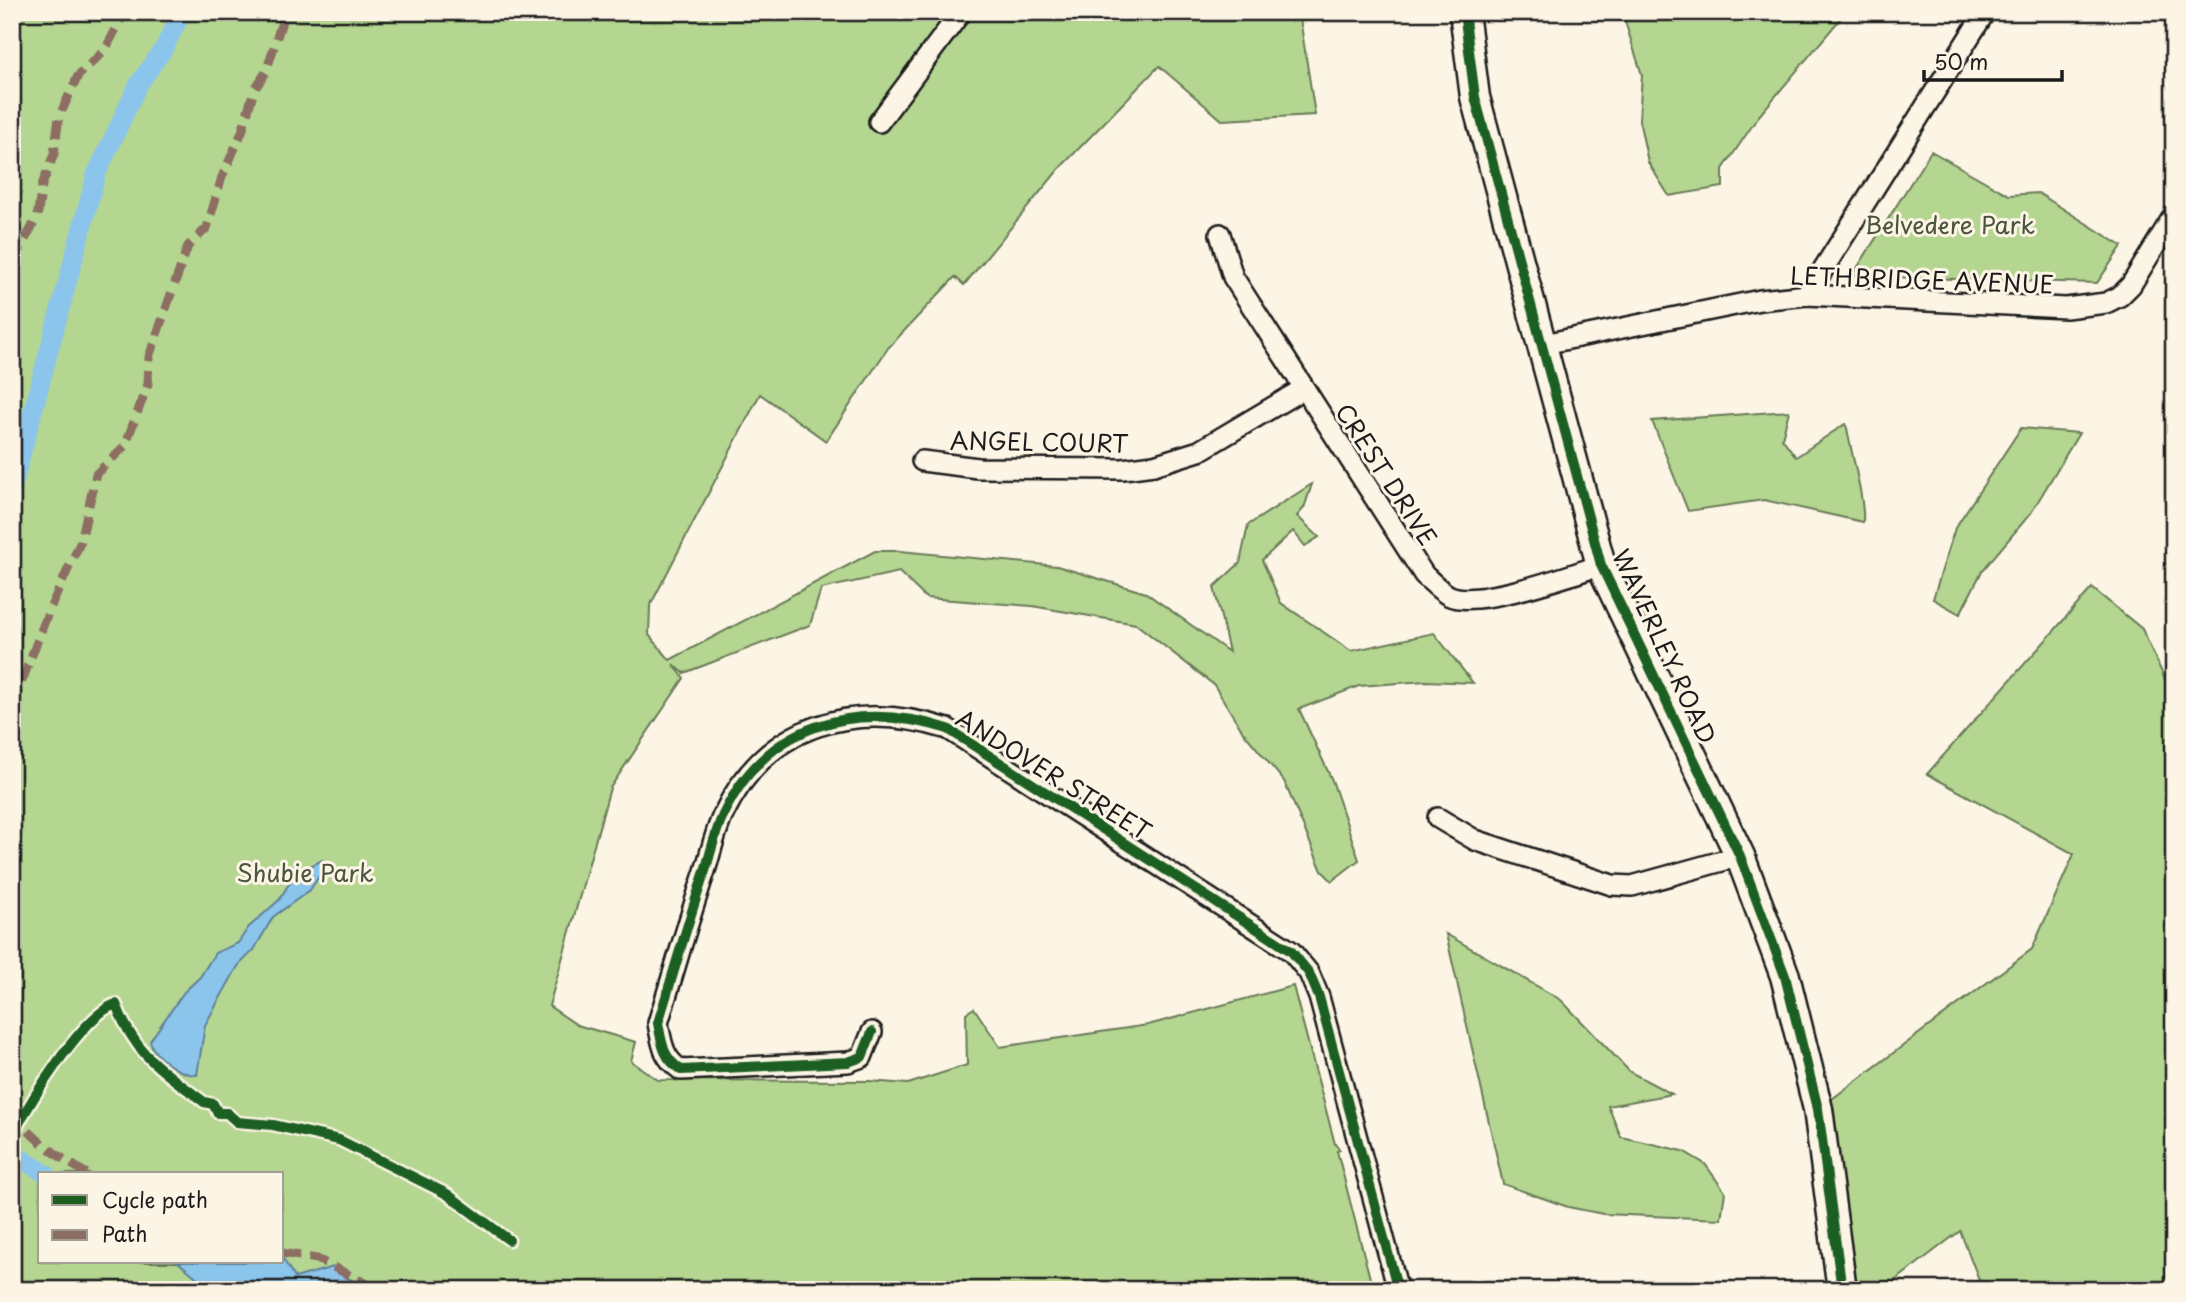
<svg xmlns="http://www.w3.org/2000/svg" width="2186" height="1302" font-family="'Playpen Sans',sans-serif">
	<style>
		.green { fill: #b4d691; stroke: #687956; stroke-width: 2; fill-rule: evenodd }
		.water { fill: #8cc5eb; stroke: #5f8198; stroke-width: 2 }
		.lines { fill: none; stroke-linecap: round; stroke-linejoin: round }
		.canal { stroke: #8cc5eb; stroke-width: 19 }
		.minor-casing { stroke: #1c1c1c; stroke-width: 24 }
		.secondary-casing { stroke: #1c1c1c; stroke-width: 33 }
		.minor { stroke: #fcf5e5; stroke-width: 19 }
		.secondary { stroke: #fcf5e5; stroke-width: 28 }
		.quiet { stroke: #8d6e63; stroke-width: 9; stroke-dasharray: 18 9; stroke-linecap: butt }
		.cycleway-casing { stroke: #fcf5e5; stroke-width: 15 }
		.cycleway { stroke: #1b5e20; stroke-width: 10 }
		.labels { text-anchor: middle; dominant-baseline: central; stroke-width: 6; stroke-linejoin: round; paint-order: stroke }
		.park-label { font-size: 24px; fill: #4a543f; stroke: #fcf5e5 }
		.street-label { font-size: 24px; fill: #1c1c1c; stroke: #fcf5e5 }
	</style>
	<rect width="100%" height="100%" fill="#fcf5e5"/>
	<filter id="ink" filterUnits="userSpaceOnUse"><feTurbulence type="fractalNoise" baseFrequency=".0143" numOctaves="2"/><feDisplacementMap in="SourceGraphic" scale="14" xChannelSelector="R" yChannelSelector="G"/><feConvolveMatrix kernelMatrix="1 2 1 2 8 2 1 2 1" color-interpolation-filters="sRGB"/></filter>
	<g filter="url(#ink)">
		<g class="green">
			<path d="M 12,12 L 1299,12 L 1315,115 L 1222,120 L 1159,66 L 1059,169 L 964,285 L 955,277 L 888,348 L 826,441 L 760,394 L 650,606 L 649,635 L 670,660 L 875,551 L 900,551 L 1057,566 L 1146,593 L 1229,652 L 1214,587 L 1240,563 L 1248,525 L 1312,484 L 1304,508 L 1297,516 L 1319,537 L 1305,546 L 1293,531 L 1262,560 L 1281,603 L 1351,651 L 1434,633 L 1473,683 L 1426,681 L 1359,686 L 1299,709 L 1332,780 L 1359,860 L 1332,881 L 1322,871 L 1284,781 L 1243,732 L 1214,685 L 1136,624 L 1032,606 L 926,598 L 899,572 L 821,589 L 810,625 L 684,673 L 673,664 L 684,678 L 610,788 L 549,1006 L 577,1025 L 636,1042 L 631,1061 L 658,1080 L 869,1081 L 908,1084 L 967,1065 L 966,1013 L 974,1008 L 1000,1047 L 1148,1025 L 1293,986 L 1335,1144 L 1340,1150 L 1337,1151 L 1373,1290 L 12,1290 ZM 40,1174 L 282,1174 L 282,1262 L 40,1262 Z"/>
			<polygon points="1622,12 1846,12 1758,117 1723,169 1723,187 1669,196 1648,162 1639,120 1642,75"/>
			<polygon points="1931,151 2009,195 2038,193 2122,246 2097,283 1852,276"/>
			<path d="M 1789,411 L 1782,438 L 1796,457 L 1845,424 L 1847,428 C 1851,453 1865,500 1863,522 L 1764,500 L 1688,511 L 1652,421 Z"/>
			<polygon points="2021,428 2079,433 2031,513 1982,571 1960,614 1933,599 1955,528"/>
			<polygon points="2092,588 2142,629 2174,699 2174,1242 2164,1290 1983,1290 1960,1231 1883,1290 1851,1290 1828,1102 2032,949 2074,854 1927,774"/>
			<polygon points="1446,934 1561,1000 1630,1072 1672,1094 1608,1106 1621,1137 1683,1151 1705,1164 1725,1192 1721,1219 1603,1214 1568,1207 1503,1184"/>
		</g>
		<g class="water">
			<path d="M 322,860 L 326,866 L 310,890 L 273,917 L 254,950 L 238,966 L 205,1025 L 197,1075 C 180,1075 154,1058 150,1041 L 184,992 L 200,977 L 215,953 L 238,943 L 248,928 L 279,900 L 295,874 Z"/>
			<polygon points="282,1257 295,1278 337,1266 343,1276 373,1290 212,1290 178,1262 282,1262"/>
		</g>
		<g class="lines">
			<g class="canal">
				<polyline points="12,489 96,175 138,85 164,48 182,12"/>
				<polyline points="12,1153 46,1174"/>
			</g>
			<defs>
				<g id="minor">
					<polyline points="879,122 961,12"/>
					<path d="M 1220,234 L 1233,277 L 1424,575 C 1432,582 1441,592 1450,596 C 1479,608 1570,575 1601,565"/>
					<polyline points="1807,295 1985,12"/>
					<polyline points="1544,344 1760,300 1807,295 2066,308 2106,303 2120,296 2131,285 2174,215"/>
					<polyline points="922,461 978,468 1123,469 1154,465 1199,451 1303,389"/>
					<polyline points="1438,818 1475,840 1612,885 1632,886 1740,856"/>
					<path d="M 872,1032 L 862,1057 L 848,1062 L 681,1070 C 663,1058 662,1044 658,1023 C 674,972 688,921 705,871 C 711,852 715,832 723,815 C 767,722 856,700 948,729 L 1291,951 L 1309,973 L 1319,997 L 1398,1290"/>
				</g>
				<polyline id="secondary" points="1464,12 1475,97 1601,565 1740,856 1785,976 1818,1109 1842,1290"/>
			</defs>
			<use href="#minor" class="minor-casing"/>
			<use href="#secondary" class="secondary-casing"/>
			<use href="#minor" class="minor"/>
			<use href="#secondary" class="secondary"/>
			<g class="quiet">
				<polyline points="12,263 37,218 42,185 54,154 59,117 78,76 105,50 125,12"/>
				<polyline points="12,707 48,613 81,541 96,474 125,446 148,384 149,357 188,246 207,228 222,177 242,132 254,90 266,72 285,12"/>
				<path d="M 12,1110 C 29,1138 60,1157 87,1174"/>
				<polyline points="282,1253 317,1259 379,1290"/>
			</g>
			<defs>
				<g id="cycleway">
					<polyline points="1464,12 1475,97 1601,565 1740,856 1785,976 1818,1109 1842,1290"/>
					<path d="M 872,1032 L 862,1057 L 848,1062 L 681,1070 C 663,1058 662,1044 658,1023 C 674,972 688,921 705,871 C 711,852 715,832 723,815 C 767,722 856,700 948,729 L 1291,951 L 1309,973 L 1319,997 L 1398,1290"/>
					<path d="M 12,1136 C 30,1102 82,1015 116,1004 C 136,1057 162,1070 204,1102 L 213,1104 L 218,1113 L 227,1113 L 237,1122 L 273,1125 L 339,1140 L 447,1194 L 509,1240"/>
				</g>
			</defs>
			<use href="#cycleway" class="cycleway-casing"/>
			<use href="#cycleway" class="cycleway"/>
		</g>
	</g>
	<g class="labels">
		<g class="park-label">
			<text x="1950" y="224">Belvedere Park</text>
			<text x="305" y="872">Shubie Park</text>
		</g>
		<g class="street-label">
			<text transform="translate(1922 279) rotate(2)">LETHBRIDGE AVENUE</text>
			<text transform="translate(1039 441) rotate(1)">ANGEL COURT</text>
			<text transform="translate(1387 474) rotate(57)">CREST DRIVE</text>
			<text transform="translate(1665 646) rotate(65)">WAVERLEY ROAD</text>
			<text transform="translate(1054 774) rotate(32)">ANDOVER STREET</text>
		</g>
	</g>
	<rect width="2186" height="1302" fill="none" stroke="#fcf5e5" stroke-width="42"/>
	<rect x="21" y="21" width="2144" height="1260" fill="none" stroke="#1c1c1c" stroke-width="2.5" filter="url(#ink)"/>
	<rect x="38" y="1172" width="245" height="91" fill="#fcf5e5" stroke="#a29e95" stroke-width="2"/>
	<rect x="52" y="1195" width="35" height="10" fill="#1b5e20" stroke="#a29e95" stroke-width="2"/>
	<text x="102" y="1208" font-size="21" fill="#1c1c1c">Cycle path</text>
	<rect x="52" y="1230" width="35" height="10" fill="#8d6e63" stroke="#a29e95" stroke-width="2"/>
	<text x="102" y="1242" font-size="21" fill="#1c1c1c">Path</text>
	<path d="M1924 70v10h138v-10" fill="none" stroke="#1c1c1c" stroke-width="3.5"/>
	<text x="1934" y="70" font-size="21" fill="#1c1c1c" stroke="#fcf5e5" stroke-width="5" paint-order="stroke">50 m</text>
</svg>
